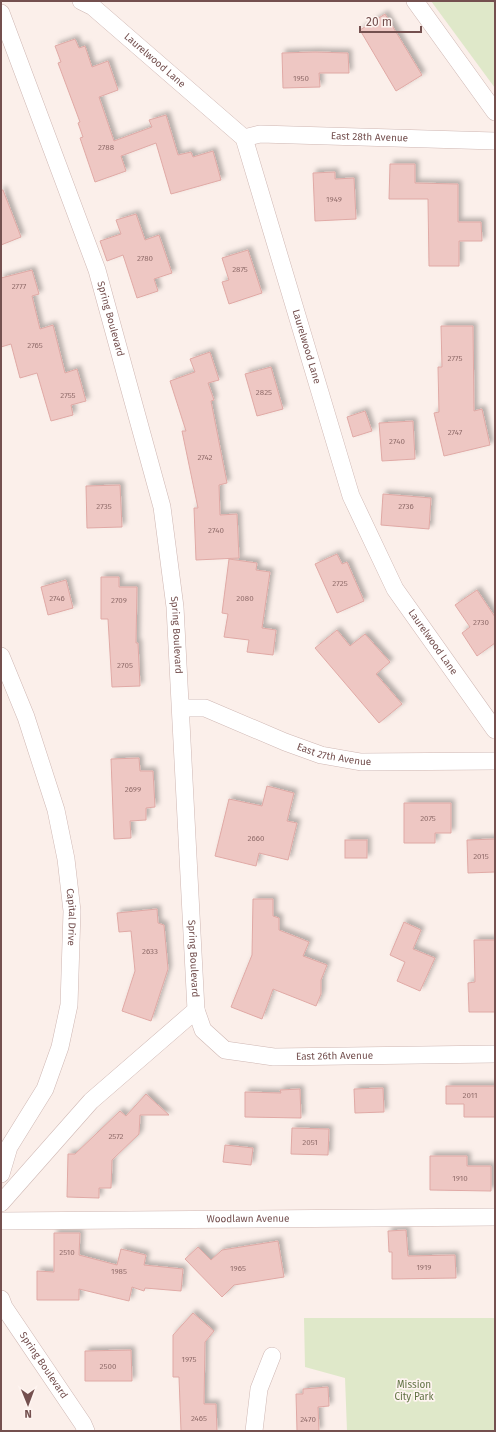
<svg xmlns="http://www.w3.org/2000/svg" width="496" height="1432" font-family="'Fira Sans',sans-serif">
	<style>
		.green { fill: #dfe8c9 }
		.building { fill: #eec7c3; stroke: #e0a9a5; filter: url(#shadow) }
		.lines { fill: none; stroke-linecap: round; stroke-linejoin: round }
		.street-casing { stroke: #cfb7b3; stroke-width: 18 }
		.path { stroke: #d4aaa6; stroke-width: 2.5; stroke-dasharray: 1 3; stroke-linecap: butt }
		.street { stroke: #fff; stroke-width: 17 }
		.labels { text-anchor: middle; dominant-baseline: central; stroke-width: 3.5; stroke-linejoin: round; paint-order: stroke }
		.number-label { font-size: 8px; fill: #926e6c }
		.street-label { font-size: 10px; fill: #74504f; stroke: #fef4f0 }
		.park-label { font-size: 10px; fill: #617344; stroke: #fef4f0 }
	</style>
	<defs>
		<filter id="shadow"><feDropShadow dx="3.5" dy="-3.5" stdDeviation="2" flood-color="#0004"/></filter>
	</defs>
	<rect width="100%" height="100%" fill="#fbefea"/>
	<g class="green">
		<polygon points="431,1 495,1 495,88"/>
		<polygon points="304,1318 495,1318 495,1431 347,1431 345,1378 305,1367"/>
	</g>
	<g class="building">
		<polygon points="385,14 422,75 396,91 360,30"/>
		<polygon points="75,39 79,48 85,46 92,67 108,61 118,90 99,97 114,141 152,127 149,120 166,115 178,155 191,152 193,157 213,151 221,180 171,194 156,143 121,156 126,171 95,182 80,138 83,137 78,123 80,122 58,63 61,62 55,46"/>
		<polygon points="315,52 348,53 349,73 319,73 320,87 283,88 282,53"/>
		<polygon points="390,164 415,164 415,183 458,184 458,222 481,222 482,241 459,241 459,266 429,266 428,199 389,199"/>
		<polygon points="335,172 335,179 354,178 356,219 315,221 313,173"/>
		<polygon points="1,190 3,190 21,237 1,245"/>
		<polygon points="136,214 145,240 159,235 172,273 154,279 158,291 137,298 123,255 107,261 100,241 121,234 116,220"/>
		<polygon points="248,250 262,293 229,304 222,282 229,280 222,258"/>
		<polygon points="32,270 39,294 32,296 40,329 53,325 65,373 77,369 86,401 71,405 73,415 51,421 37,373 20,378 11,344 1,347 1,278"/>
		<polygon points="441,326 473,326 474,411 482,409 490,445 444,456 434,413 439,412 438,367 442,367"/>
		<polygon points="210,352 219,380 208,383 214,400 211,401 227,483 219,485 220,515 237,514 239,558 196,560 194,508 198,508 182,431 186,431 170,381 195,372 190,359"/>
		<polygon points="271,367 283,409 257,416 245,374"/>
		<polygon points="365,411 372,431 353,437 347,417"/>
		<polygon points="413,421 415,459 382,461 379,423"/>
		<polygon points="120,485 122,527 87,528 86,486"/>
		<polygon points="383,494 431,498 429,529 381,525"/>
		<polygon points="337,554 342,564 347,562 364,601 337,613 315,564"/>
		<polygon points="229,559 257,563 256,570 270,572 262,628 276,630 273,655 247,652 249,640 224,637 228,614 222,613"/>
		<polygon points="101,577 119,577 119,587 137,587 136,643 138,643 140,686 112,687 108,619 101,619"/>
		<polygon points="66,580 73,608 48,615 41,587"/>
		<polygon points="477,590 495,617 495,643 477,656 462,633 470,627 455,605"/>
		<polygon points="337,630 350,646 365,634 390,662 376,674 402,704 379,723 315,648"/>
		<polygon points="139,758 140,771 153,771 155,807 146,808 146,820 130,821 131,838 114,839 111,759"/>
		<polygon points="267,786 294,793 287,821 297,823 288,860 259,853 256,866 215,856 229,799 262,806"/>
		<polygon points="404,803 451,803 451,833 435,833 435,843 404,843"/>
		<polygon points="495,839 495,872 468,873 467,840"/>
		<rect x="345" y="840" width="22" height="18"/>
		<polygon points="253,899 273,899 273,916 279,918 279,930 309,942 303,956 327,965 321,980 321,994 316,1006 273,989 262,1019 231,1007 252,955"/>
		<polygon points="157,909 158,923 164,925 168,969 151,1021 122,1011 135,971 131,931 119,932 117,913"/>
		<polygon points="404,922 421,930 413,949 435,958 420,991 397,981 405,962 390,955"/>
		<polygon points="474,940 495,940 495,1012 469,1012 468,983 475,982"/>
		<polygon points="446,1086 495,1086 495,1117 464,1117 464,1104 446,1104"/>
		<polygon points="383,1088 384,1112 355,1113 354,1089"/>
		<polygon points="300,1089 301,1118 245,1117 245,1092 281,1093 280,1090"/>
		<polygon points="146,1094 169,1115 140,1115 139,1134 112,1160 111,1188 99,1188 99,1198 67,1197 68,1154 75,1154 120,1111 126,1116"/>
		<polygon points="292,1128 329,1129 328,1155 291,1154"/>
		<polygon points="225,1145 253,1148 251,1165 223,1162"/>
		<polygon points="430,1156 467,1156 467,1166 491,1166 491,1191 430,1190"/>
		<polygon points="406,1230 408,1256 455,1255 456,1278 392,1279 392,1252 389,1252 388,1231"/>
		<polygon points="54,1233 80,1233 79,1255 117,1265 121,1249 146,1255 144,1265 183,1269 181,1291 145,1288 144,1291 132,1287 129,1301 79,1289 79,1300 37,1300 37,1271 54,1272"/>
		<polygon points="278,1241 284,1277 234,1285 222,1297 185,1259 198,1247 211,1260 222,1250"/>
		<polygon points="193,1313 214,1331 205,1342 204,1404 216,1404 217,1431 181,1431 179,1377 173,1377 173,1335"/>
		<polygon points="131,1350 132,1381 85,1381 85,1351"/>
		<polygon points="328,1387 329,1406 318,1407 319,1431 297,1431 296,1394 303,1394 303,1389"/>
	</g>
	<g class="lines">
		<defs>
			<g id="street">
				<path id="s1" d="M 81,1 L 93,7 L 244,138 L 351,496 L 395,589 L 495,730"/>
				<polyline points="415,1 495,112"/>
				<path id="s2" d="M 1,13 L 97,270 L 162,507 L 175,607 L 196,1010 L 91,1101 L 1,1203"/>
				<path id="s3" d="M 244,138 L 260,134 L 495,141"/>
				<path id="s4" d="M 1,656 L 26,717 L 56,810 L 66,859 L 72,911 L 69,1005 L 60,1047 L 45,1089 L 9,1147 L 1,1174"/>
				<path id="s5" d="M 181,708 L 205,708 L 285,742 L 321,755 L 361,762 L 495,761"/>
				<path id="s6" d="M 196,1010 L 203,1030 L 225,1050 L 274,1057 L 495,1054"/>
				<path id="s7" d="M 1,1221 L 495,1217"/>
				<path id="s8" d="M 1,1299 L 4,1307 L 83,1424 L 86,1431"/>
				<polyline points="254,1431 259,1389 272,1356"/>
			</g>
		</defs>
		<use href="#street" class="street-casing"/>
		<polyline class="path" points="494,1 495,5"/>
		<use href="#street" class="street"/>
	</g>
	<g class="labels">
		<g class="number-label">
			<text x="301" y="78">1950</text>
			<text x="106" y="147">2788</text>
			<text x="334" y="199">1949</text>
			<text x="145" y="258">2780</text>
			<text x="240" y="269">2875</text>
			<text x="19" y="286">2777</text>
			<text x="35" y="345">2765</text>
			<text x="455" y="358">2775</text>
			<text x="264" y="392">2825</text>
			<text x="68" y="395">2755</text>
			<text x="455" y="432">2747</text>
			<text x="397" y="441">2740</text>
			<text x="205" y="457">2742</text>
			<text x="104" y="506">2735</text>
			<text x="406" y="506">2736</text>
			<text x="216" y="530">2740</text>
			<text x="340" y="583">2725</text>
			<text x="57" y="598">2746</text>
			<text x="245" y="598">2080</text>
			<text x="119" y="600">2709</text>
			<text x="481" y="622">2730</text>
			<text x="125" y="665">2705</text>
			<text x="133" y="789">2699</text>
			<text x="428" y="818">2075</text>
			<text x="256" y="838">2660</text>
			<text x="481" y="856">2015</text>
			<text x="150" y="951">2633</text>
			<text x="470" y="1095">2011</text>
			<text x="116" y="1136">2572</text>
			<text x="310" y="1142">2051</text>
			<text x="460" y="1178">1910</text>
			<text x="67" y="1252">2510</text>
			<text x="424" y="1267">1919</text>
			<text x="238" y="1268">1965</text>
			<text x="119" y="1271">1985</text>
			<text x="189" y="1359">1975</text>
			<text x="108" y="1366">2500</text>
			<text x="199" y="1418">2465</text>
			<text x="308" y="1419">2470</text>
		</g>
		<g class="street-label">
			<text stroke="none"><textPath href="#s1" startOffset="95">Laurelwood Lane</textPath></text>
			<text stroke="none"><textPath href="#s3" startOffset="126">East 28th Avenue</textPath></text>
			<text stroke="none"><textPath href="#s2" startOffset="325">Spring Boulevard</textPath></text>
			<text stroke="none"><textPath href="#s1" startOffset="431">Laurelwood Lane</textPath></text>
			<text stroke="none"><textPath href="#s2" startOffset="649">Spring Boulevard</textPath></text>
			<text stroke="none"><textPath href="#s1" startOffset="755">Laurelwood Lane</textPath></text>
			<text stroke="none"><textPath href="#s5" startOffset="162">East 27th Avenue</textPath></text>
			<text stroke="none"><textPath href="#s4" startOffset="272">Capital Drive</textPath></text>
			<text stroke="none"><textPath href="#s2" startOffset="973">Spring Boulevard</textPath></text>
			<text stroke="none"><textPath href="#s6" startOffset="161">East 26th Avenue</textPath></text>
			<text stroke="none"><textPath href="#s7" startOffset="247">Woodlawn Avenue</textPath></text>
			<text stroke="none"><textPath href="#s8" startOffset="79">Spring Boulevard</textPath></text>
		</g>
		<g class="park-label">
			<text x="414" y="1385">Mission<tspan x="414" dy="12">City Park</tspan></text>
		</g>
	</g>
	<rect width="496" height="1432" fill="none" stroke="#74504f" stroke-width="4"/>
	<g transform="translate(28 1404) rotate(179)" stroke="#fef4f0" stroke-width="3" paint-order="stroke">
	<path d="M0-3L7 15L0 10L-7 15Z" fill="#74504f"/>
	<text y="-6" font-size="11" font-weight="bold" text-anchor="middle" fill="#74504f">N</text>
	</g>
	<path d="M360 26v6h61v-6" fill="none" stroke="#74504f" stroke-width="2"/>
	<text x="366" y="26" font-size="12" fill="#74504f" stroke="#fef4f0" stroke-width="3" paint-order="stroke">20 m</text>
</svg>
